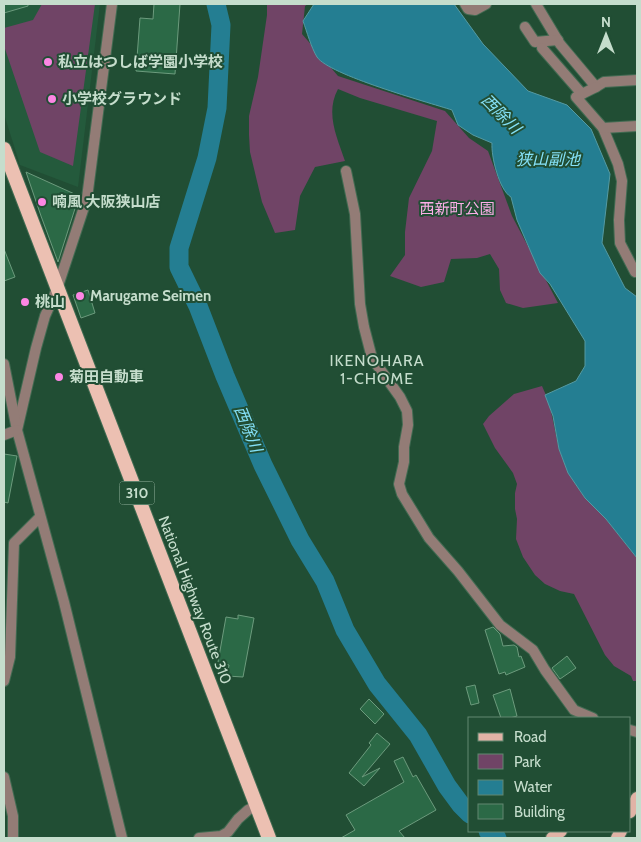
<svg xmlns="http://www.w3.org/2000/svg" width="641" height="842" font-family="Cabin,'Noto Sans JP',sans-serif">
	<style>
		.built { fill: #245a3c }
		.green { fill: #704466 }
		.water { fill: #247e92; stroke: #549aa3 }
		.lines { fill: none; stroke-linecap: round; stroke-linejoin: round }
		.river { stroke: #247e92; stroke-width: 19 }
		.building { fill: #2b6946; stroke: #6c9b7d }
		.minor-casing { stroke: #426b52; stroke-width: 12 }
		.tertiary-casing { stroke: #426b52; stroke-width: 12 }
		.primary-casing { stroke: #426b52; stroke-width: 14 }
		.trunk-casing { stroke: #426b52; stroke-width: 16 }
		.minor { stroke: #937c76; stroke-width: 10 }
		.tertiary { stroke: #937c76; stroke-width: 10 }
		.primary { stroke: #e1b3a6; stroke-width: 12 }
		.trunk { stroke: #ecc0b2; stroke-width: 14 }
		.poi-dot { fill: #fc86e3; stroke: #214e34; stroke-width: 2 }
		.labels { text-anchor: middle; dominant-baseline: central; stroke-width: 4; stroke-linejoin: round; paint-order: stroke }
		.shield { fill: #214e34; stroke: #94b29e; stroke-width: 1 }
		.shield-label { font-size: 14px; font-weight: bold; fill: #c5ddcc }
		.poi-label { font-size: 15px; font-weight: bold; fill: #c5ddcc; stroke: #214e34; text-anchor: start }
		.park-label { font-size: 15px; fill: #fcaee8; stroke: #214e34 }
		.street-label { font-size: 15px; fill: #c5ddcc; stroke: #214e34 }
		.water-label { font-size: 16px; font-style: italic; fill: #85e1f8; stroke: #214e34 }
		.neighbourhood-label { font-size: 16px; letter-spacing: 1px; fill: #c5ddcc; stroke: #214e34 }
	</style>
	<rect width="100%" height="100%" fill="#214e34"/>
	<polygon class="built" points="4,4 100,4 78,187 20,165 4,114"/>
	<g class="green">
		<polygon points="42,4 95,4 73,166 40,152 4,46 4,28 33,20"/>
		<path d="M 267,4 L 308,4 L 305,6 L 302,34 L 338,76 L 445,111 L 469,138 L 488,151 L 512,216 L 558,303 L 523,308 L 506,303 L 500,290 L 499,269 L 490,254 L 477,258 L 451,259 L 444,282 L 421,287 L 390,276 L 405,255 L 405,232 L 409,198 L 432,151 L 437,121 L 360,98 L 338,89 C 325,113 337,137 345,161 L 315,167 L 300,196 L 295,230 L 275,233 L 262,202 L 250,152 L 249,135 L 249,116 L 258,77 L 267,15 Z"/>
		<polygon points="542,386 549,402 559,449 568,472 585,498 606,519 637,558 637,681 633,681 631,676 614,666 605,655 574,594 560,591 545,584 535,575 523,557 516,539 517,519 515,509 515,493 517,484 513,473 495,448 483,424 489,416 514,394"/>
	</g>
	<path class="water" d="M 314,4 L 454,4 L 483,44 L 528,91 L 567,105 L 591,129 L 610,174 L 602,243 L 625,288 L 637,297 L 637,558 L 606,519 L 585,498 L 568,473 L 559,449 L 553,416 L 545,395 L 576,381 L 585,366 L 585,341 L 550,284 L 540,273 L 517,220 L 511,197 C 499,190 491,156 492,143 L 473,135 L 458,125 L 452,110 C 427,102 329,75 317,57 C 311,47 307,32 303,21 Z"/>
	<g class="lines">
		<g class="river">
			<polyline points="216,4 221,25 217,108 207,158 179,248 179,267 198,306 225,376 263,465 300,540 325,581 345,630 377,684 418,735 447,786 461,805 470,814"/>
			<polyline points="488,831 497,838"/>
		</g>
	</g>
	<g class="building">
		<polygon points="4,4 28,4 28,6 4,13"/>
		<polygon points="154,4 180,4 175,74 136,71 140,18 153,19"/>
		<polygon points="26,172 79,196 58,262 41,216"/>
		<polygon points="4,249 15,277 4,281"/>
		<polygon points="88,290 95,313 81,318 73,295"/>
		<polygon points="4,454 17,456 8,503 4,502"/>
		<polygon points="238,615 254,618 243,677 227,676 229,665 218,662 226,617 238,619"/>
		<polygon points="493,627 500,634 503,646 514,645 517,647 519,657 521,656 525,667 506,675 505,672 499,674 485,630"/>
		<polygon points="567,656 576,668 560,679 552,668"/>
		<polygon points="475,685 479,703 471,705 466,687"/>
		<polygon points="510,689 517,716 510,718 501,718 493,695"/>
		<polygon points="369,699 384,714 375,724 360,709"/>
		<polygon points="377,733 390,744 362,777 380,768 364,786 349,773 371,745 369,743"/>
		<polygon points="403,757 413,777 416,775 436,810 399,831 405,838 341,838 355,830 346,815 404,782 394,761"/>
	</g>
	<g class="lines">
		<defs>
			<g id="minor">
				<polyline points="465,4 468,9 475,10 486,4"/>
				<polyline points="536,4 560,44 596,87 604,82 637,80"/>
				<polyline points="525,27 535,42 558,40"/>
				<polyline points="542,48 582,94"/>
				<polyline points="596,87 576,97 603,128 618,164 622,181 619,220 620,243 635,272"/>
				<polyline points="603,128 637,126"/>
				<polyline points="346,171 355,214 360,304 364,327 372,358 400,397 407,411 408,425 404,447 404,462 399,484 402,494 429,538 458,571 500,625 533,650 545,670 574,710 593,718"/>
				<polyline points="57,289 45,316 36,348 17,430 64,602 122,838"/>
				<polyline points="4,364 16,425"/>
				<polyline points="4,681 10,657 14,543 40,517"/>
				<polyline points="630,730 637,732"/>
				<polyline points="4,777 13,816 13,838"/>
				<polyline points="199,838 221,836 228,832 238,819 248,810 256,806"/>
			</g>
			<g id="tertiary">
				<polyline points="57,289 87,198 112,4"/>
				<polyline points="4,435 17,430"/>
			</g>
			<g id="primary">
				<polyline points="630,812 637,798"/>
				<polyline points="552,838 561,831"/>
				<polyline points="617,838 621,831"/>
			</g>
			<polyline id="trunk" points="4,149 269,838"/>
		</defs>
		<use href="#minor" class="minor-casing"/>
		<use href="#tertiary" class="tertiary-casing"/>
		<use href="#primary" class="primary-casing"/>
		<use href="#trunk" class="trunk-casing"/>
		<use href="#minor" class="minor"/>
		<use href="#tertiary" class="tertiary"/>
		<use href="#primary" class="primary"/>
		<use href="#trunk" class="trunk"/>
	</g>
	<g class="poi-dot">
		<circle cx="48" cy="62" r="5"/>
		<circle cx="52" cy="99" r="5"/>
		<circle cx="42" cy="202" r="5"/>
		<circle cx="80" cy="296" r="5"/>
		<circle cx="25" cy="302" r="5"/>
		<circle cx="59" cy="377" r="5"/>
	</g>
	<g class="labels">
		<rect class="shield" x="119.5" y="481.5" width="35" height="23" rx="4"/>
		<g class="shield-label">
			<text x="137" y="493">310</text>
		</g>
		<g class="poi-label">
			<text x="58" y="62">私立はつしば学園小学校</text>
			<text x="62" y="99">小学校グラウンド</text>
			<text x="52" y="202">喃風 大阪狭山店</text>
			<text x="90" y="296">Marugame Seimen</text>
			<text x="35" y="302">桃山</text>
			<text x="69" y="377">菊田自動車</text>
		</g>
		<g class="park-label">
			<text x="457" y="209">西新町公園</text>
		</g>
		<g class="street-label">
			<text transform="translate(195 600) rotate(69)">National Highway Route 310</text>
		</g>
		<g class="water-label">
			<text transform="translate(501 114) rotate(45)">西除川</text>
			<text x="548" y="159">狭山副池</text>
			<text transform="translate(248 429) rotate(68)">西除川</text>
		</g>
		<g class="neighbourhood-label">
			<text x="377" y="360">IKENOHARA<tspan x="377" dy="18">1-CHOME</tspan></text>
		</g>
	</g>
	<rect width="641" height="842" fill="none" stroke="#c5ddcc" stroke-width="10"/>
	<rect x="468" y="717" width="162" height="115" fill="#214e34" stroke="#638771"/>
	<rect x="478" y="733" width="25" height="8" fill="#e1b3a6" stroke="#638771"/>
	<text x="514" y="742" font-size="15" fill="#c5ddcc">Road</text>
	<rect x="478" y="754" width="25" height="15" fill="#704466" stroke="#638771"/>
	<text x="514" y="767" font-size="15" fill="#c5ddcc">Park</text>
	<rect x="478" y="780" width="25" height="15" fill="#247e92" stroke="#638771"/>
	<text x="514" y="792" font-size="15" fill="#c5ddcc">Water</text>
	<rect x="478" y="804" width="25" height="15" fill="#2b6946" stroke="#638771"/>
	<text x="514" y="817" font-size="15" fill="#c5ddcc">Building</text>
	<g transform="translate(606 35)" stroke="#214e34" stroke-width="4" paint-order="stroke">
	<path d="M0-4L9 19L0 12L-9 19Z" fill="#c5ddcc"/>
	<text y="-8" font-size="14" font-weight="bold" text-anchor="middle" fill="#c5ddcc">N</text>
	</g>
</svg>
